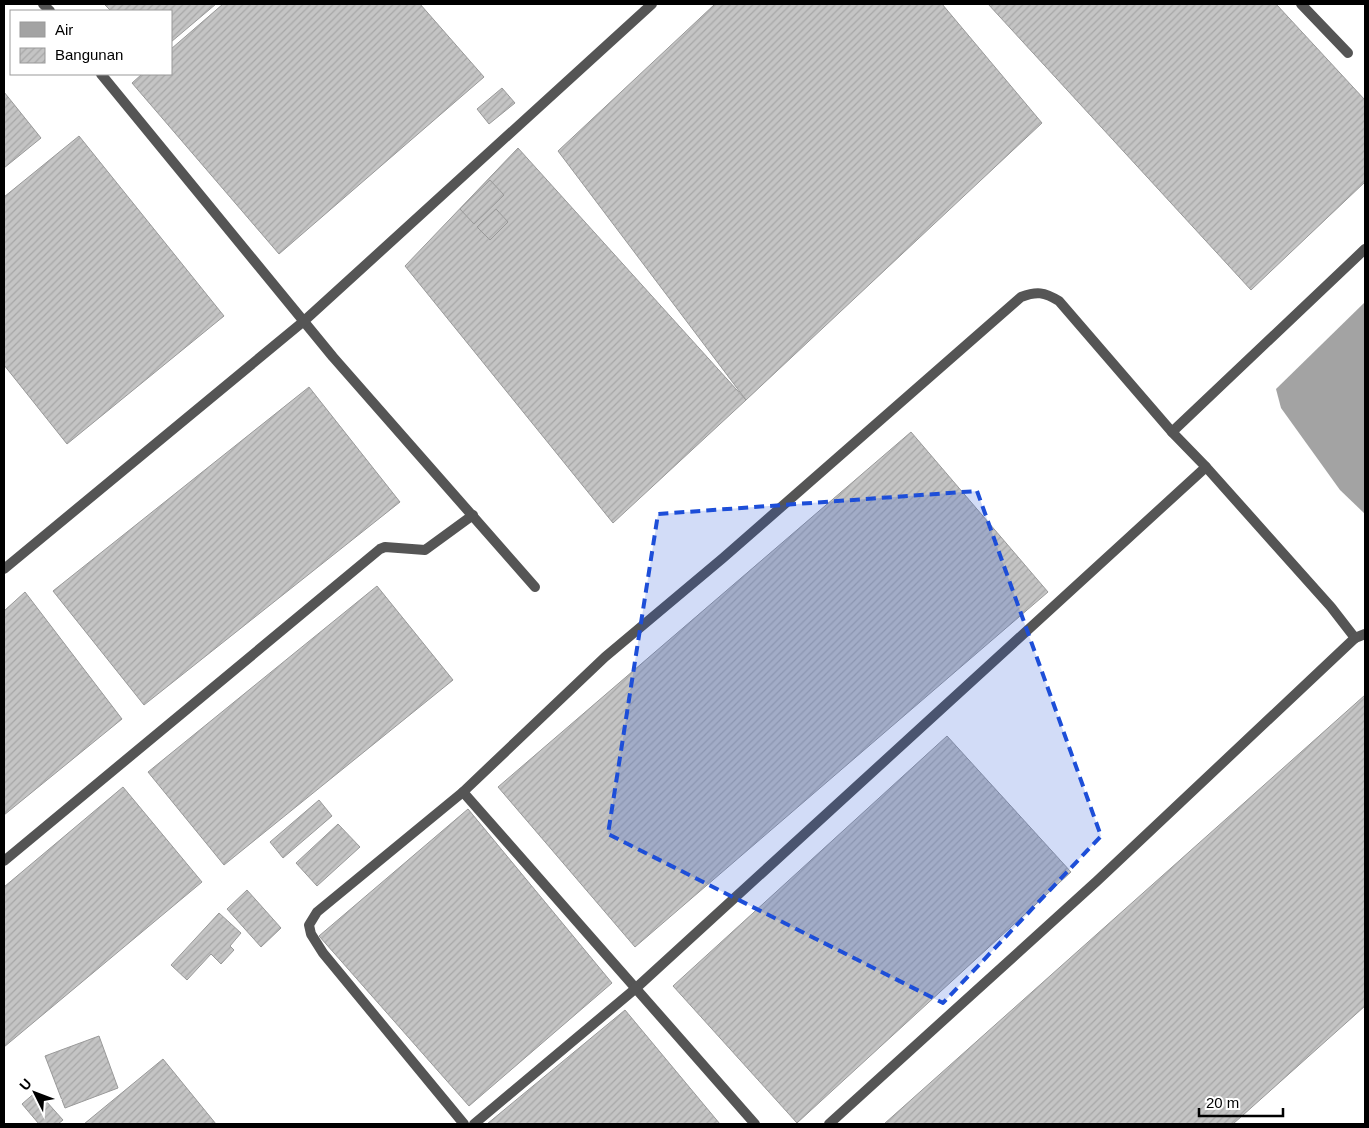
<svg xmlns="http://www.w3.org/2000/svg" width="1369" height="1128" font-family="Helvetica,sans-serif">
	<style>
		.water { fill: #a3a3a3 }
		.building { fill: url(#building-hatch); stroke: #999 }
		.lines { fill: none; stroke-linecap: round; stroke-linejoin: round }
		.service { stroke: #555; stroke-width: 10 }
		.marked { fill: #1d4ed8; fill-opacity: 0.2; stroke: #1d4ed8; stroke-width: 4; stroke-dasharray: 10 6; stroke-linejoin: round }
	</style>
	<defs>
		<pattern id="building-hatch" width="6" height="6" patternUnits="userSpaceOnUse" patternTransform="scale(1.25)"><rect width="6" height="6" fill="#c4c4c4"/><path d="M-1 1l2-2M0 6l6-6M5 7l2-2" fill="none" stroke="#a7a7a7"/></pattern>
	</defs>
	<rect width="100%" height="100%" fill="#fff"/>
	<polygon class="water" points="1365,302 1365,514 1340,490 1281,408 1276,389"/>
	<g class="building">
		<polygon points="104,4 216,4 171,42 171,11 111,11"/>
		<polygon points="223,4 420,4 484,77 279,254 132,83 142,74 171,74 171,49"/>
		<polygon points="715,4 942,4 1042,123 746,400 558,151"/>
		<polygon points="988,4 1276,4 1365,100 1365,182 1251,290"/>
		<polygon points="502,88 515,103 489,124 477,109"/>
		<polygon points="4,92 41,138 4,168"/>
		<polygon points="79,136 224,316 67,444 4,365 4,197"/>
		<polygon points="518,148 746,400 613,523 405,266"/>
		<polygon points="490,180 504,195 474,224 460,209"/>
		<polygon points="496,209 508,222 490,240 477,227"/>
		<polygon points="309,387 400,502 144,705 53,591"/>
		<polygon points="911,432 1048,592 635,947 498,787"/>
		<polygon points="377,586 453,680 224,865 148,772"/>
		<polygon points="25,592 122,719 4,815 4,611"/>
		<polygon points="1365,695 1365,1006 1233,1124 884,1124"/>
		<polygon points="947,736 1071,872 797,1123 673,986"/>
		<polygon points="123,787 202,882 4,1047 4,887"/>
		<polygon points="319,800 332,816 283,858 270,842"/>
		<polygon points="468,809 612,983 469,1106 319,936"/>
		<polygon points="338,824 360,847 317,886 296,863"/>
		<polygon points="247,890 281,928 261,947 227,909"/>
		<polygon points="219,913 241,933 230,946 234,950 221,964 211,954 187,980 171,965"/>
		<polygon points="625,1010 720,1124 487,1124"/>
		<polygon points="99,1036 118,1088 65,1108 45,1056"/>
		<polygon points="163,1059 216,1124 84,1124"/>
		<polygon points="37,1091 63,1120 58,1124 39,1124 22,1104"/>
	</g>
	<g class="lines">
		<g class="service">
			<polyline points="43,4 50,11"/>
			<polyline points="1301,4 1348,53"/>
			<polyline points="101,74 333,357 535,587"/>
			<polyline points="1206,467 1331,607 1355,638 1365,634"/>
			<polyline points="4,569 304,321 652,4"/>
			<polyline points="463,792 755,1124"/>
			<polyline points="4,861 380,549 385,547 425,550 473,515"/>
			<path d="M 464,1124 L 323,953 L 311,934 L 309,925 L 317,912 L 463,792 L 605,657 L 723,558 L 1021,297 C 1037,291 1044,292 1059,301 L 1172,432 L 1365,249"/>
			<polyline points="474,1124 635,989 1206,467 1172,432"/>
			<polyline points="829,1124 1097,881 1355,638"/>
		</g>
	</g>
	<path class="marked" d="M 977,491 L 1101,836 L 943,1003 L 608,834 L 658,514 Z"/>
	<rect width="1369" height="1128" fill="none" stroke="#000000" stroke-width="10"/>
	<rect x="10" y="10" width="162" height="65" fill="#ffffff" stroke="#999999"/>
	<rect x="20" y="22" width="25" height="15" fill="#a3a3a3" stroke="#999999"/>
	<text x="55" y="35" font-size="15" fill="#000000">Air</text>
	<rect x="20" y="48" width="25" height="15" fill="url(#building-hatch)" stroke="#999999"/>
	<text x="55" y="60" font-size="15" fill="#000000">Bangunan</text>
	<g transform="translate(35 1093) rotate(312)" stroke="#ffffff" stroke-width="4" paint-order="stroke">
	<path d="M0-4L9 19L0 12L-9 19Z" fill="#000000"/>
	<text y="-8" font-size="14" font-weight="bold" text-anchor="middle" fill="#000000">U</text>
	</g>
	<path d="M1199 1108v8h84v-8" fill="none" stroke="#000000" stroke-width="2.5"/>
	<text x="1206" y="1108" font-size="15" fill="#000000" stroke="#ffffff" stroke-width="4" paint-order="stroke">20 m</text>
</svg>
